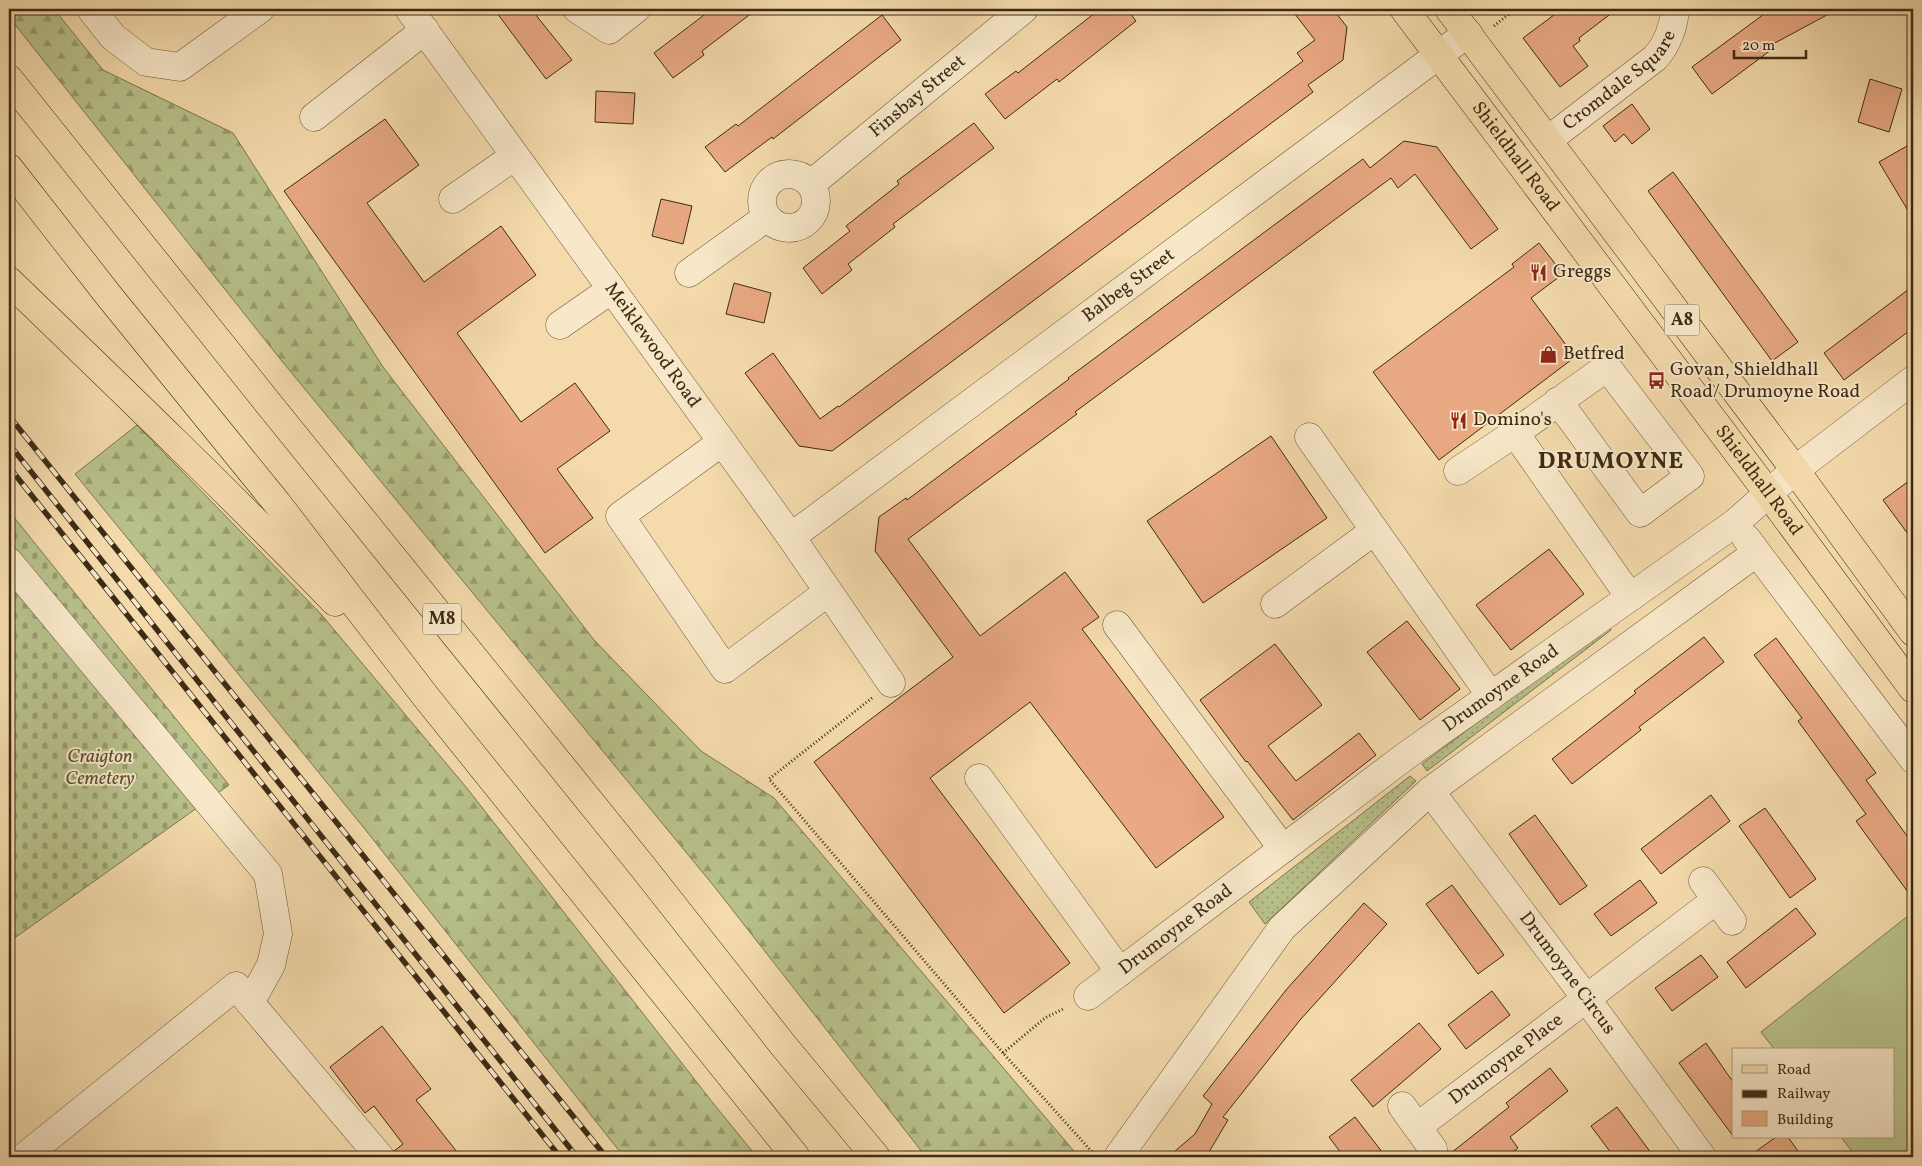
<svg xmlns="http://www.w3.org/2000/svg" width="1922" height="1166" font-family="Vollkorn,serif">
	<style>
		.grass { fill: url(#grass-dots); stroke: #7a7650 }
		.forest { fill: url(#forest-firs); stroke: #7a7650 }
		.cemetery { fill: url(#cemetery-stones); stroke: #7a7650 }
		.pitch { fill: #b8c18c; stroke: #7a7650 }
		.building { fill: #e9a983; stroke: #3c2b15 }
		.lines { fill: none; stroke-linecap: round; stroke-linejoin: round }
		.minor-casing { stroke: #6a573b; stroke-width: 29 }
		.major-casing { stroke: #3c2b15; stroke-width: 29 }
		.highway-casing { stroke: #3c2b15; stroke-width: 29 }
		.path { stroke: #3c2b15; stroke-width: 3; stroke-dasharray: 1 2.5; stroke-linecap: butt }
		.minor { stroke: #f8e8c9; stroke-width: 28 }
		.major { stroke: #f5dbac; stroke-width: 28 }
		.highway { stroke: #f5dbac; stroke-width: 28 }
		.rail-casing { stroke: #3c2b15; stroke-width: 5.5 }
		.rail { stroke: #f8e8c9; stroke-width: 4; stroke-dasharray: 11; stroke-linecap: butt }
		.labels { text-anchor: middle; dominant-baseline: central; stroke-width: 4; stroke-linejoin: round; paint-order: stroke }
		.shield { fill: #f8e8c9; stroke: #74644b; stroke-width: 1 }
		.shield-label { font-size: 18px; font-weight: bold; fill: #3c2b15 }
		.street-label { font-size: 19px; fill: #3c2b15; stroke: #f8e8c9 }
		.poi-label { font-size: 19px; fill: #3c2b15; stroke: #f8e8c9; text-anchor: start }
		.park-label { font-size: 19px; font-style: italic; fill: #5b5033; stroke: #f8e8c9 }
		.district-label { font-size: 24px; font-weight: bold; letter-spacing: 1px; fill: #3c2b15; stroke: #f8e8c9 }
	</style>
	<defs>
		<pattern id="grass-dots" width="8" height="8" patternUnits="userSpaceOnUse" patternTransform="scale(1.25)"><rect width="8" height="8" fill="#b8c18c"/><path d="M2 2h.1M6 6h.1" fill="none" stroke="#979d71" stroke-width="1.8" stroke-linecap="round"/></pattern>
		<pattern id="forest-firs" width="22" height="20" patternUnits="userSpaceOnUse" patternTransform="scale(1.25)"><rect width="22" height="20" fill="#b8c18c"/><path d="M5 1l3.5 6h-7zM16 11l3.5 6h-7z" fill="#979d71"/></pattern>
		<pattern id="cemetery-stones" width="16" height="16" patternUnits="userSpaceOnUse" patternTransform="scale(1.25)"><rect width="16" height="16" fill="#b8c18c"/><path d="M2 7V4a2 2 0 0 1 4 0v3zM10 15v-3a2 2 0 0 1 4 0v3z" fill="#979d71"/></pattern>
	</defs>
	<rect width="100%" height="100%" fill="#f5dbac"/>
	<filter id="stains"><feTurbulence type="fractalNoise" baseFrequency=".004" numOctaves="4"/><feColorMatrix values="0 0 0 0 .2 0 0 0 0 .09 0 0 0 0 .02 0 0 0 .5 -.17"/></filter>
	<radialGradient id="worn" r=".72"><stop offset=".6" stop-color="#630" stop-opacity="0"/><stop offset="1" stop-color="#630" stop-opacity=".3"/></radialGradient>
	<g class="grass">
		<polygon points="1608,624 1611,630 1427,771 1422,764"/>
		<polygon points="1410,776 1416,781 1265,924 1249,902"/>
	</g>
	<g class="forest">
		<polygon points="9,9 54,9 103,70 233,133 383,367 594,640 701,751 774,798 1079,1157 926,1157 713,885 281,360 9,17"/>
		<polygon points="137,425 320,613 466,787 713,1103 757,1157 624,1157 364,828 75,474"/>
	</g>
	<polygon class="cemetery" points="9,511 229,785 9,942"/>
	<polygon class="pitch" points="1913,912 1913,1157 1856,1157 1841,1137 1893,1137 1893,1050 1775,1050 1761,1032"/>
	<g class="building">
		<polygon points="494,9 531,9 572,60 546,79"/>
		<polygon points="712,9 757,9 702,51 704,55 673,78 654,53"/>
		<polygon points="1100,9 1127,9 1136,21 1059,82 1057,79 1005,119 985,94 1016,71 1018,73"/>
		<polygon points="1291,9 1333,9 1347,27 1343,60 1308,85 1313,92 832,451 799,446 745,373 773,353 820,419 838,406 839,407 1303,61 1297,53 1315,40"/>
		<polygon points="1562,9 1617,9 1579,38 1580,41 1573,46 1588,66 1560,87 1523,38"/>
		<polygon points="1771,9 1838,9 1773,44 1775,47 1712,94 1692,67"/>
		<polygon points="882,15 901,40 773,139 772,137 725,172 705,147 736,124 738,126"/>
		<polygon points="1870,79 1902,89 1889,132 1858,122"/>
		<polygon points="596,91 635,93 633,124 595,122"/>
		<polygon points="1632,104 1650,129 1632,144 1624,134 1615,142 1603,126"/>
		<polygon points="385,119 419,165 367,203 424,282 501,226 536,275 457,333 521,422 575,383 610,431 557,469 593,518 545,553 284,191"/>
		<polygon points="974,123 994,148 893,224 895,227 848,264 852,270 822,294 803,268 850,231 846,226 899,184 897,181"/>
		<polygon points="1404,141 1437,147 1498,229 1471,249 1415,174 1398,188 1391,178 1075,412 1077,414 908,539 980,636 1065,572 1099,617 1082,629 1224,817 1156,868 1030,702 930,778 1070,963 1004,1013 814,762 953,657 875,551 879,517 906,498 907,500 1069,379 1068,378 1363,159 1370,168"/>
		<polygon points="1907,146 1913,156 1913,219 1879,162"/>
		<polygon points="1673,172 1798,342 1772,361 1648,191"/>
		<polygon points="661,199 692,206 683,244 652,236"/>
		<polygon points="1539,243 1563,274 1531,298 1575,357 1439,460 1373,372 1514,267 1512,264"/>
		<polygon points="734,283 771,293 764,323 726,314"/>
		<polygon points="1913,286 1913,328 1844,380 1824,353"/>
		<polygon points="1271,436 1327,518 1203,603 1147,521"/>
		<polygon points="1913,478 1913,541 1883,500"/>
		<polygon points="1549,549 1584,594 1511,650 1476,605"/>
		<polygon points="1407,621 1460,689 1420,720 1367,652"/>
		<polygon points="1704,637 1724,662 1639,727 1641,730 1572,784 1552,759 1636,693 1634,691"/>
		<polygon points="1776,638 1876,773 1866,780 1913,844 1913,899 1856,821 1866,814 1798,721 1802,718 1754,655"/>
		<polygon points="1275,644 1322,705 1268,746 1296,781 1359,733 1376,755 1293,820 1247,761 1246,762 1200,700"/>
		<polygon points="1711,795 1730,821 1661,874 1641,849"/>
		<polygon points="1765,808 1816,879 1790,898 1739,826"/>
		<polygon points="1535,815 1587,886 1560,905 1509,834"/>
		<polygon points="1640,880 1657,903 1611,936 1594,914"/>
		<polygon points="1452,885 1504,955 1478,974 1426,904"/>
		<polygon points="1364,903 1387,924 1300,1020 1223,1117 1228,1120 1206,1157 1168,1157 1195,1134 1212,1104 1203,1096 1286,990"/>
		<polygon points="1796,908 1816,934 1746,988 1727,962"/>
		<polygon points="1701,955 1718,977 1672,1011 1655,988"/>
		<polygon points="1492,991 1510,1015 1466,1049 1448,1025"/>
		<polygon points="1419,1023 1441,1049 1373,1107 1351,1080"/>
		<polygon points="382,1026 431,1089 416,1100 461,1157 395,1157 394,1151 403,1144 374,1106 365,1113 330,1067"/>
		<polygon points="1706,1043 1733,1082 1733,1136 1679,1063"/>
		<polygon points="1550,1068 1568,1091 1510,1137 1518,1148 1506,1157 1446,1157 1509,1107 1506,1103"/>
		<polygon points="1617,1107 1654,1157 1614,1157 1591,1126"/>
		<polygon points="1355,1117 1386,1157 1344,1157 1329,1137"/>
		<polygon points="1776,1137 1788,1137 1802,1157 1748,1157"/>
	</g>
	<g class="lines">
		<defs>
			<g id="minor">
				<polyline points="91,9 113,37 146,62 180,67 260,9"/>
				<path id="s1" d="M 409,9 L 791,537 L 891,683"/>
				<polyline points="577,9 609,30 636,9"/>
				<polyline points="314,117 425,30"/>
				<path id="s2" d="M 1548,140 L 1655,58 C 1667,45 1674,26 1675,9"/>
				<circle cx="789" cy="201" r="27"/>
				<path id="s3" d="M 811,184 L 1024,9"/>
				<polyline points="453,199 515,156"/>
				<polyline points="689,273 767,217"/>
				<polyline points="560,325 612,289"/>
				<polyline points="1558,401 1640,513 1690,476 1607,367 1515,433 1630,597"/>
				<polyline points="1309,437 1491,696"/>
				<polyline points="722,442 620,516 725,669 828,592"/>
				<polyline points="1458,471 1515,433"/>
				<path id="s4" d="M 791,537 L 1468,33"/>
				<polyline points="1746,538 1913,759"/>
				<polyline points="9,562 268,874 278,934 271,965 250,1003"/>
				<polyline points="1275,604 1374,531"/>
				<polyline points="1117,625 1283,849"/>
				<polyline points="979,778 1120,972"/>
				<path id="s5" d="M 1430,791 L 1586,998 L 1702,1157"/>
				<polyline points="1703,881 1732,921"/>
				<path id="s6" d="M 1088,996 L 1407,755 L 1735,523 L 1795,470 L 1913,380"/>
				<polyline points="1402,1106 1433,1149"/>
				<path id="s7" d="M 1417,1127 L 1716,900"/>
				<polyline points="24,1157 236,986 380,1157"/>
				<polyline points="1118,1157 1282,928 1430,791 1756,553"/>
			</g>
			<g id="major">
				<path id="s8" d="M 1404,9 L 1768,493 L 1913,689"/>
				<polyline points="1449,9 1795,470 1913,632"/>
			</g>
			<g id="highway">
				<polyline points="9,79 264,398 642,866 783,1045 876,1157"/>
				<polyline points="9,168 109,296 277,503 426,697 796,1157"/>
				<path d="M 9,281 C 119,387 229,493 335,602"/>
			</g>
		</defs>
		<use href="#minor" class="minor-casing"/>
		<use href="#major" class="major-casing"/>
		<use href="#highway" class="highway-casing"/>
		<g class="path">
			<polyline points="1494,26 1515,9"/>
			<polyline points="872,698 769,779 1003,1053 1093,1153"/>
			<polyline points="1003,1053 1045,1018 1065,1008"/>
		</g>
		<use href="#minor" class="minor"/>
		<use href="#major" class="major"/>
		<use href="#highway" class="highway"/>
		<defs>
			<g id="rail">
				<polyline points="9,416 606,1157"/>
				<polyline points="9,444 577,1157"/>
				<polyline points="9,467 560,1157"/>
			</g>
		</defs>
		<use href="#rail" class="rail-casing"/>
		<use href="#rail" class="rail"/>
	</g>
	<defs>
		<symbol id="restaurant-bare" viewBox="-9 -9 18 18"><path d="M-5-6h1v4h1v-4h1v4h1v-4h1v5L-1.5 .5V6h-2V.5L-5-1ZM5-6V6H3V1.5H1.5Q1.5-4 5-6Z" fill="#8f2418" stroke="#f8e8c9" stroke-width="2.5" paint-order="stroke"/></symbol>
		<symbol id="shop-bare" viewBox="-9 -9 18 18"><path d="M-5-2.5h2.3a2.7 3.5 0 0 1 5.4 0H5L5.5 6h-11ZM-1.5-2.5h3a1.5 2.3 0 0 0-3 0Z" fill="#8f2418" stroke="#f8e8c9" stroke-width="2.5" paint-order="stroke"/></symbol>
		<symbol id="bus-bare" viewBox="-9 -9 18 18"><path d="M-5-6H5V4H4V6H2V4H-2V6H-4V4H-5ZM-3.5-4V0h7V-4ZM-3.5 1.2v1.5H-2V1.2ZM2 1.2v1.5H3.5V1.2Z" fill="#8f2418" stroke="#f8e8c9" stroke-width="2.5" paint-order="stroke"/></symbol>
	</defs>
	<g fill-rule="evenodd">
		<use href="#restaurant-bare" x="1526" y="260" width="25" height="25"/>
		<use href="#shop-bare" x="1536" y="342" width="25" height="25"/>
		<use href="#bus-bare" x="1644" y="368" width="25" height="25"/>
		<use href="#restaurant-bare" x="1446" y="408" width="25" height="25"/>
	</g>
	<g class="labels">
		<g class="shield">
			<rect x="1664.5" y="304.5" width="35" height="31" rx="4"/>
			<rect x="423" y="603.5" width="38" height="31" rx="4"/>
		</g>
		<g class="shield-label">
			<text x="1682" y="320">A8</text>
			<text x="442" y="619">M8</text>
		</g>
		<g class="street-label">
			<text stroke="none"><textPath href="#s2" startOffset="94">Cromdale Square</textPath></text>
			<text stroke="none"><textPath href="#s3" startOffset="138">Finsbay Street</textPath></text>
			<text stroke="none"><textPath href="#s8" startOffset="185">Shieldhall Road</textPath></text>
			<text stroke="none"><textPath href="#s4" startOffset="421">Balbeg Street</textPath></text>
			<text stroke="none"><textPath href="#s1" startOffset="415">Meiklewood Road</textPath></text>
			<text stroke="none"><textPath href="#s8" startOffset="590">Shieldhall Road</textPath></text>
			<text stroke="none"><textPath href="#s6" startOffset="515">Drumoyne Road</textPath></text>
			<text stroke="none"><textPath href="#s6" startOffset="110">Drumoyne Road</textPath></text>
			<text stroke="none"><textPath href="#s5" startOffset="228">Drumoyne Circus</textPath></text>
			<text stroke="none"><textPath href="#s7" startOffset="112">Drumoyne Place</textPath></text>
		</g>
		<g class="poi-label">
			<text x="1553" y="272">Greggs</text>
			<text x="1563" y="354">Betfred</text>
			<text x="1670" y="370">Govan, Shieldhall<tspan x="1670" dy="22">Road/ Drumoyne Road</tspan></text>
			<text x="1473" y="420">Domino's</text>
		</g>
		<g class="park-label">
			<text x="100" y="757">Craigton<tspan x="100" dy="22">Cemetery</tspan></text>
		</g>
		<g class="district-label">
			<text x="1611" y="462">DRUMOYNE</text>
		</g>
	</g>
	<rect width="1922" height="1166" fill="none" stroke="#f5dbac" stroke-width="30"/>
	<rect x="10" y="10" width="1902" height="1146" fill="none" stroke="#3c2b15" stroke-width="2.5"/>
	<rect x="15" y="15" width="1892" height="1136" fill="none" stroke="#3c2b15"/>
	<rect x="1732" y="1048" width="162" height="90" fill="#f8e8c9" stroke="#ad9c81"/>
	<rect x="1742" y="1065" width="25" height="8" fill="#f5dbac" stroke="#ad9c81"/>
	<text x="1777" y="1074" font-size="15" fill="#3c2b15">Road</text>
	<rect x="1742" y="1090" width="25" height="8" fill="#3c2b15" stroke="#ad9c81"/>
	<text x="1777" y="1098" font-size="15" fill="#3c2b15">Railway</text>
	<rect x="1742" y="1111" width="25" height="15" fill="#e9a983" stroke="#ad9c81"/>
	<text x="1777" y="1124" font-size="15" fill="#3c2b15">Building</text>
	<path d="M1734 50v8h72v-8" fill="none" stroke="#3c2b15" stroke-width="2.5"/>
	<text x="1742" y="50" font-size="15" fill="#3c2b15" stroke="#f8e8c9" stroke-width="4" paint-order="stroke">20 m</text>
	<rect width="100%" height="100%" filter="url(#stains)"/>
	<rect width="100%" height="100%" fill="url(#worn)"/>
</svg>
